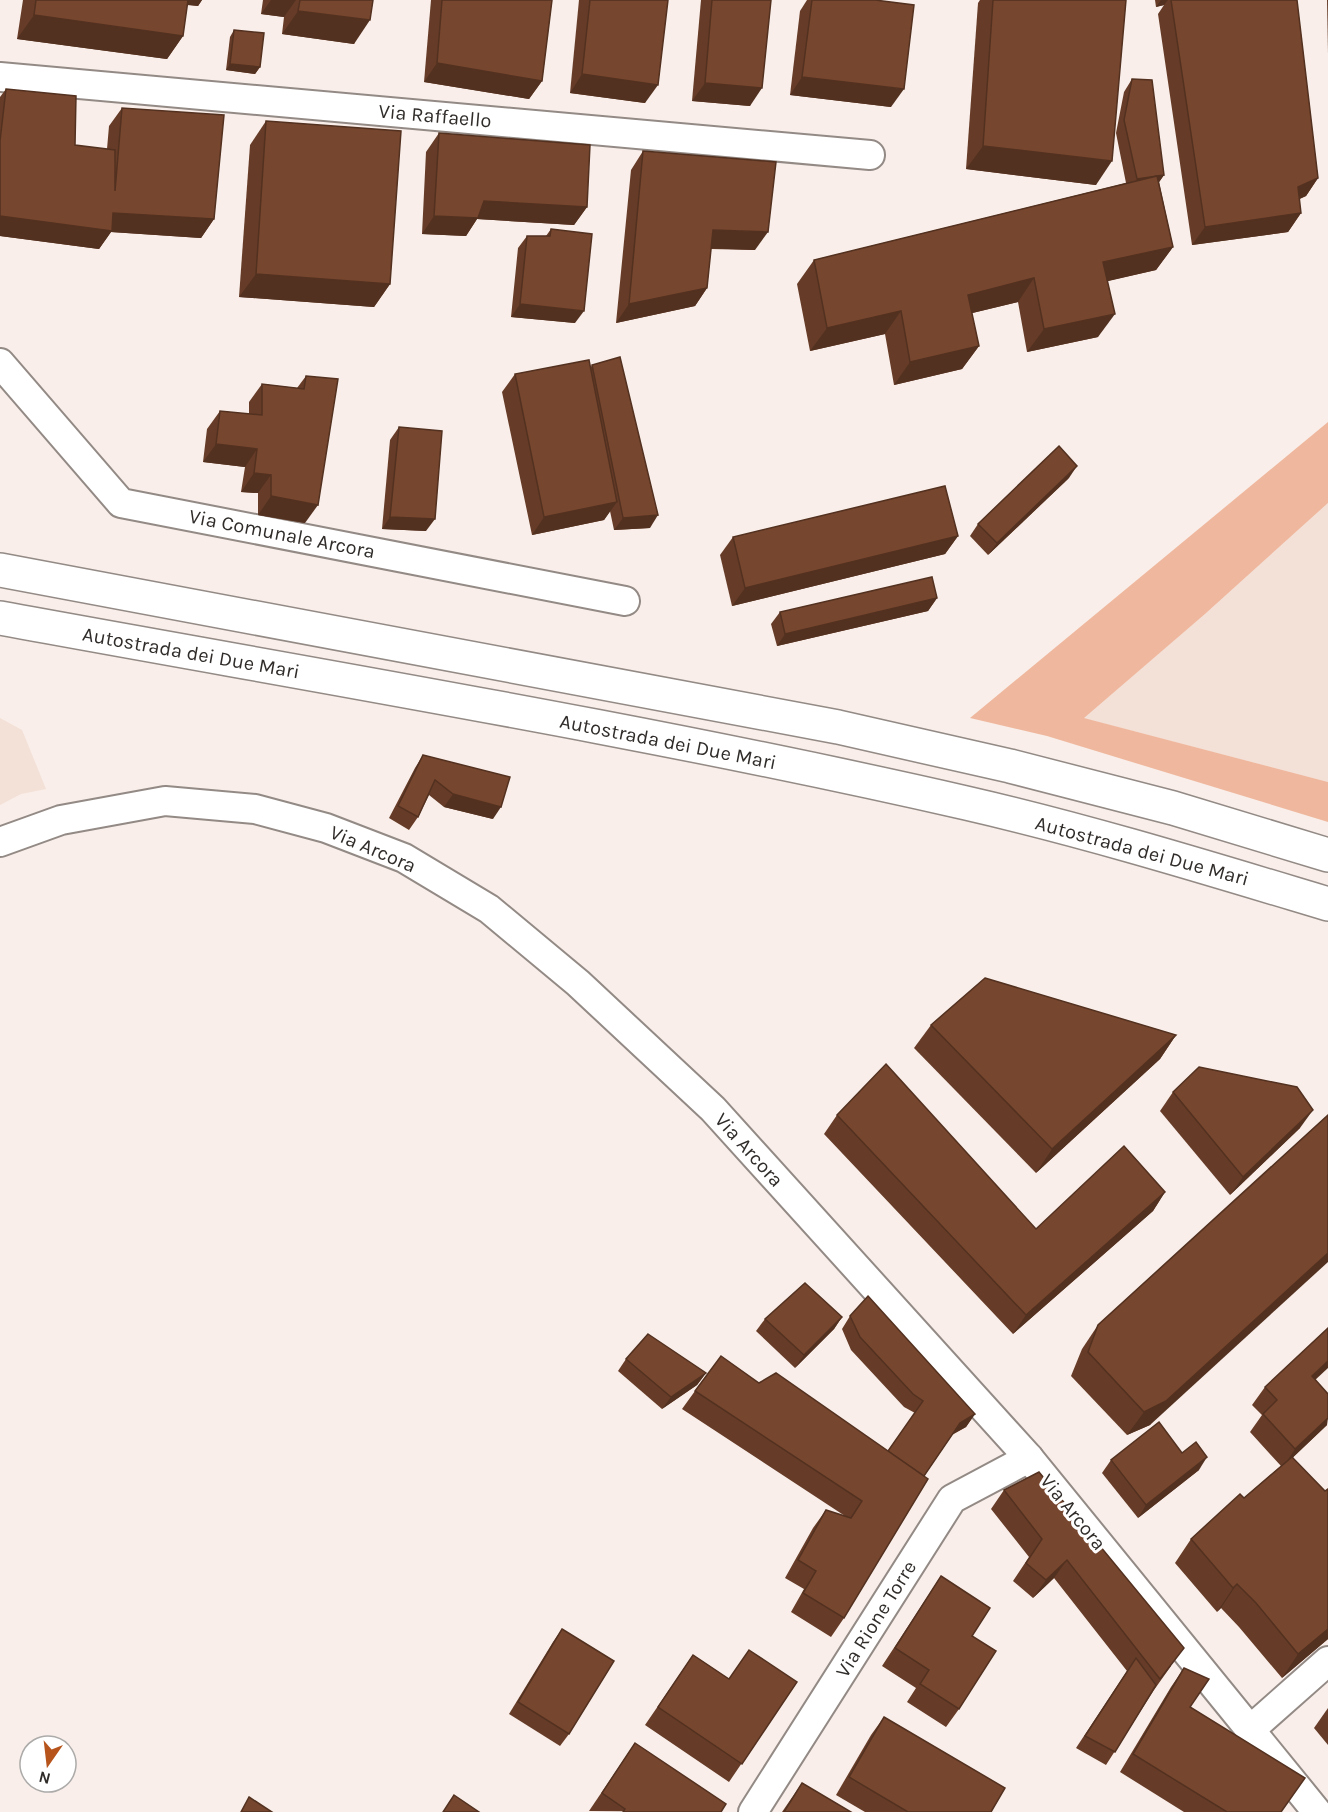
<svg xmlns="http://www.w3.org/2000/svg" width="1328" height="1812" font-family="Karla,sans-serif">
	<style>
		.built { fill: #f3e0d7 }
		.green { fill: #efb89e }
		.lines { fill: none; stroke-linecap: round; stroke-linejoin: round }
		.street-casing { stroke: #938a85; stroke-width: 32 }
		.highway-casing { stroke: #938a85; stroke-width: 36 }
		.street { stroke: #fff; stroke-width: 28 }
		.highway { stroke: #fff; stroke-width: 33 }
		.wall { fill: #663c28 }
		.shaded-wall { fill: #533120 }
		.building { fill: #77462e; stroke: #533120; stroke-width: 1.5 }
		.labels { text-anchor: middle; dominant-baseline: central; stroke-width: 6; stroke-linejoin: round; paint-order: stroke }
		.street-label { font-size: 20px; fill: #302c2a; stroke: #fff }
	</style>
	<rect width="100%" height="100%" fill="#f9eee9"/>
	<g class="built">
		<polygon points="1328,503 1328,782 1083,718 1205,614"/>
		<polygon points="0,718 22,730 46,789 21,794 0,805"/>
	</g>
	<polygon class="green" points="1328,422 1328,503 1205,614 1084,718 1328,782 1328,822 1047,736 970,718"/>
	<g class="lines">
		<defs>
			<g id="street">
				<polyline points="0,77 870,155"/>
				<polyline points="0,363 121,503 625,601"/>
				<polyline points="0,842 61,820 165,801 255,809 326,828 404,858 489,909 578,983 713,1109 1029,1458 1317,1812"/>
				<polyline points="1250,1730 1328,1661"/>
				<polyline points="753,1812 952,1499 1029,1458"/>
			</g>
			<g id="highway">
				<polyline points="0,570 838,727 1010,766 1173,808 1328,855"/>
				<path d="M 0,618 C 322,677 647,730 966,803 C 1088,831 1208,868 1328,904"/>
			</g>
		</defs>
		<use href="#street" class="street-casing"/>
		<use href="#highway" class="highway-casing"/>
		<use href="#street" class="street"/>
		<use href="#highway" class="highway"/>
	</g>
	<g class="wall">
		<polygon points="23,0 202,0 198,6 187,5 183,36 167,59 17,39"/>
		<polygon points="263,0 373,0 354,44 282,34 284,17 261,14"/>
		<polygon points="431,0 552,0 542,81 529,99 424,82"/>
		<polygon points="579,0 668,0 645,103 570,93"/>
		<polygon points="701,0 771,0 750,106 692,101"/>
		<polygon points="807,0 875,0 891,107 790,95 800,11"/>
		<polygon points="980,0 1126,0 1096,185 966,169 978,3"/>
		<polygon points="1155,0 1297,0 1318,178 1306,196 1299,199 1301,213 1288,232 1192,245 1158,14 1164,5 1156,7"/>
		<polygon points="1327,0 1328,0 1328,54"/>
		<polygon points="234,30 260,67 255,74 226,70 230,37"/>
		<polygon points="1132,79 1164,175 1159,182 1173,247 1156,270 1107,281 1098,337 1027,352 1018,302 972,313 979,346 962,369 894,385 885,334 810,351 797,284 814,260 1126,183 1116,133 1124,92"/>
		<polygon points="6,89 75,145 107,149 109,126 122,108 214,219 201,238 111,232 99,249 0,236 0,97"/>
		<polygon points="266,121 390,284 374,307 239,297 250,145"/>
		<polygon points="439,133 587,207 574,225 477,219 466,236 422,234 426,152"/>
		<polygon points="643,151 755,250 711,249 707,288 695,306 616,323 631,170"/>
		<polygon points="551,229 575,323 511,317 518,248 527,236 546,236"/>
		<polygon points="592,365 650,528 614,530 610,511 604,520 532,535 502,392 515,374 591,367"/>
		<polygon points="306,376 305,523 258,515 258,493 241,492 245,467 203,462 207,429 220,411 249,414 249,402 262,384 297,388"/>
		<polygon points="399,427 426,531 382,529 390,440"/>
		<polygon points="1069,478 988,555 970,536 978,524"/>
		<polygon points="958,536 945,554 732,606 720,555 733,537"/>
		<polygon points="937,598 928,611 777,646 771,624 780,612"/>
		<polygon points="423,755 493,819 444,807 429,795 418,817 409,830 389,818 415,768"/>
		<polygon points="931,1025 1176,1035 1160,1059 1036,1173 914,1048"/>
		<polygon points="1173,1092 1300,1128 1230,1195 1160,1111"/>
		<polygon points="837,1115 1036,1229 1165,1192 1153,1211 1013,1334 824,1134"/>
		<polygon points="1328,1115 1150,1425 1127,1435 1071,1376 1082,1349 1098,1325"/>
		<polygon points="850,1316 975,1414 966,1427 952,1435 924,1476 844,1618 831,1637 791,1612 804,1589 785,1578 813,1528 826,1510 845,1516 682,1409 695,1391 759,1383 888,1451 915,1413 904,1407 851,1350 842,1329"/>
		<polygon points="842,1317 834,1329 795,1368 756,1331 765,1319"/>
		<polygon points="626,1359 706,1373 697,1385 662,1409 618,1371"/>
		<polygon points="1315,1380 1327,1425 1293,1457 1328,1639 1282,1678 1239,1627 1221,1608 1217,1612 1175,1563 1191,1539 1244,1498 1281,1466 1250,1432 1262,1415 1252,1405 1265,1387"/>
		<polygon points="1111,1460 1199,1470 1138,1518 1102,1473"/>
		<polygon points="1004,1490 1171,1666 1154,1690 1106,1765 1076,1748 1127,1671 1054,1578 1033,1598 1013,1581 1029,1557 991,1509"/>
		<polygon points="941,1576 972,1636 959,1709 946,1727 907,1702 916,1688 882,1666"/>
		<polygon points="562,1629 569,1734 560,1746 509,1714 553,1642"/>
		<polygon points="693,1655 729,1679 797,1682 729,1782 645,1725"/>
		<polygon points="1184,1668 1190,1707 1281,1812 1184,1812 1120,1772 1171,1687"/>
		<polygon points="1328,1708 1328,1745 1314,1728"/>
		<polygon points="884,1717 991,1812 865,1812 836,1795 871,1735"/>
		<polygon points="635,1743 721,1812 589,1811"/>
		<polygon points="802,1783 851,1812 782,1812"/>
	</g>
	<g class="shaded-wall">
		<polygon points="176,0 202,0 198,6 174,3"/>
		<polygon points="271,0 296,0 284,17 261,14"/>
		<polygon points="1161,0 1168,0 1164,5 1156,7"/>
		<polygon points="298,11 370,20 354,44 282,34"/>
		<polygon points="34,15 183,36 167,59 17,39"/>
		<polygon points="437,63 542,81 529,99 424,82"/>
		<polygon points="230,64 260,67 255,74 226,70"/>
		<polygon points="582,74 658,85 645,103 570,93"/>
		<polygon points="802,77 904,89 891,107 790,95"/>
		<polygon points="705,83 762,88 750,106 692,101"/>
		<polygon points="983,146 1112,161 1096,185 966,169"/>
		<polygon points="1164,175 1155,188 1128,192 1137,179"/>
		<polygon points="1318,178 1306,196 1285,206 1298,187"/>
		<polygon points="484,201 587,207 574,225 477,219 466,236 422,234 434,216"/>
		<polygon points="113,213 214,219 201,238 111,232 99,249 0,236 0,216"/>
		<polygon points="1301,213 1288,232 1192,245 1205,227"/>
		<polygon points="713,230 768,232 755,250 701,248"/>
		<polygon points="1173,247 1156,270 1087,286 1103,262"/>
		<polygon points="256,274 390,284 374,307 239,297"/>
		<polygon points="1034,278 1018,302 952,318 968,295"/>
		<polygon points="707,288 695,306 616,323 629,304"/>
		<polygon points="520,304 584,311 575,323 511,317"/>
		<polygon points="901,311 885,334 810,351 827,328"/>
		<polygon points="1115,314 1098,337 1027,352 1044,329"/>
		<polygon points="979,346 962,369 894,385 910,362"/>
		<polygon points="216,444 257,449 245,467 203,462"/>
		<polygon points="1077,466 1069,478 988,555 997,543"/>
		<polygon points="254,473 271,475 258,493 241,492"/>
		<polygon points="271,496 318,505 305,523 258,515"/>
		<polygon points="617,502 604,520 532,535 544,517"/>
		<polygon points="658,515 650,528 614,530 623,518"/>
		<polygon points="390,517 435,519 426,531 382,529"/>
		<polygon points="958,536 945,554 732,606 745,588"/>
		<polygon points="937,598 928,611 777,646 785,634"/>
		<polygon points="453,794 501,807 493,819 444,807"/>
		<polygon points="1176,1035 1160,1059 1036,1173 1052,1149"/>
		<polygon points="1313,1110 1300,1128 1230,1195 1243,1177"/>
		<polygon points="1165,1192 1153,1211 1013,1334 1026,1315"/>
		<polygon points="1328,1253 1328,1262 1150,1425 1127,1435 1144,1412"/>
		<polygon points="842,1317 834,1329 795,1368 804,1355"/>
		<polygon points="1328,1361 1328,1368 1299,1395 1312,1376"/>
		<polygon points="706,1373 697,1385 662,1409 671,1397"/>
		<polygon points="975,1414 966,1427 951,1435 960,1423"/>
		<polygon points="1328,1418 1327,1425 1283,1467 1295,1449"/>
		<polygon points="1207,1457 1199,1470 1138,1518 1146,1505"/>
		<polygon points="1067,1560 1054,1578 1033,1598 1046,1580"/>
		<polygon points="1237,1584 1221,1608 1217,1612 1233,1588"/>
		<polygon points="1328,1629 1328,1639 1282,1678 1298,1654"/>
	</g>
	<g class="building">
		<polygon points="36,0 188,0 183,36 34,15"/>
		<polygon points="300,0 373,0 370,20 298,11"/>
		<polygon points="442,0 552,0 542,81 437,63"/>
		<polygon points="590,0 668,0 658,85 582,74"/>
		<polygon points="712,0 771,0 762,88 705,83"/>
		<polygon points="812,0 875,0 914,5 904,89 802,77"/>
		<polygon points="993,0 1126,0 1112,161 983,146"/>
		<polygon points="1171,0 1297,0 1318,178 1298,187 1301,213 1205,227"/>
		<polygon points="234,30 264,33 260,67 230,64"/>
		<polygon points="1132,79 1152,80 1164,175 1137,179 1124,120"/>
		<polygon points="6,89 76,96 75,145 115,150 115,191 122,108 224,115 214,219 113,213 112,231 0,216 0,141"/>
		<polygon points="266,121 401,131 390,284 256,274"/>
		<polygon points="439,133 590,145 587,207 484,201 478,218 434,216"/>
		<polygon points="643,151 776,162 768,232 713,230 707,288 629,304"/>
		<polygon points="1157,176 1173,247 1103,262 1115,314 1044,329 1034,278 968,295 979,346 910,362 901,311 827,328 814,260"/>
		<polygon points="551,229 592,234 584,311 520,304 527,236 550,236"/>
		<polygon points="620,357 658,515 623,518 592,365"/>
		<polygon points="589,360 617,502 544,517 515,374"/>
		<polygon points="306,376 338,379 318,505 271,496 271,475 254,473 257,449 216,444 220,411 262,415 262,384 304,389"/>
		<polygon points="399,427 442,431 435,519 390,517"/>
		<polygon points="1059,446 1077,466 997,543 978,524"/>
		<polygon points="945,486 958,536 745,588 733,537"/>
		<polygon points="932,577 937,598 785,634 780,612"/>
		<polygon points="423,755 510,777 501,807 453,794 435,780 418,817 398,806"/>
		<polygon points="985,978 1176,1035 1052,1149 931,1025"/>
		<polygon points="886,1064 1036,1229 1124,1146 1165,1192 1026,1315 837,1115"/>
		<polygon points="1199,1067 1297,1087 1313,1110 1243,1177 1173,1092"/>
		<polygon points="1328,1115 1328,1253 1166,1401 1144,1412 1088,1352 1098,1325"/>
		<polygon points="805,1283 842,1317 804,1355 765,1319"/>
		<polygon points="868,1296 975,1414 960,1423 924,1476 888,1451 923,1401 913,1394 860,1337 850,1316"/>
		<polygon points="1328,1328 1328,1361 1312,1376 1328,1394 1328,1418 1295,1449 1263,1414 1277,1400 1265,1387"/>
		<polygon points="648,1334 706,1373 671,1397 626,1359"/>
		<polygon points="721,1356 759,1383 776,1373 928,1479 844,1618 803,1593 816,1571 798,1560 826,1510 851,1518 862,1501 695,1391"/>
		<polygon points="1159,1422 1182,1453 1196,1442 1207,1457 1146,1505 1111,1460"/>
		<polygon points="1292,1457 1325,1491 1328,1489 1328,1629 1298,1654 1256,1603 1237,1584 1233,1588 1191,1539 1240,1494 1244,1498"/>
		<polygon points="1039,1472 1184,1648 1160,1679 1067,1560 1046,1580 1026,1563 1042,1539 1004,1490"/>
		<polygon points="941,1576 990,1608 972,1636 996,1651 959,1709 920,1684 929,1670 895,1648"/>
		<polygon points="562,1629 614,1661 569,1734 518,1702"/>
		<polygon points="749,1650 797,1682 742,1764 658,1707 693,1655 729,1679"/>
		<polygon points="1136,1658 1156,1685 1115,1752 1085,1736"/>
		<polygon points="1184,1668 1209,1679 1190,1707 1305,1778 1281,1812 1227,1812 1133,1754"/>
		<polygon points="884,1717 1005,1788 991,1812 908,1812 849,1777"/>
		<polygon points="635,1743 726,1804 721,1812 623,1812 625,1809 602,1793"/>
		<polygon points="802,1783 851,1812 784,1812"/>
		<polygon points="454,1795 479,1812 443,1812"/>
		<polygon points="249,1797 272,1812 241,1812"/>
	</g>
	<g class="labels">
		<g class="street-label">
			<text transform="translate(435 116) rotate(5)">Via Raffaello</text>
			<text transform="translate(282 534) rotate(11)">Via Comunale Arcora</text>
			<text transform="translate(191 653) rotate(10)">Autostrada dei Due Mari</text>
			<text transform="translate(668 742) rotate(11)">Autostrada dei Due Mari</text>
			<text transform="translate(373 849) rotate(23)">Via Arcora</text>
			<text transform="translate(1142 851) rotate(15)">Autostrada dei Due Mari</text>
			<text transform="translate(749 1150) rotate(48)">Via Arcora</text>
			<text transform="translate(1073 1512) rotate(51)">Via Arcora</text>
			<text transform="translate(876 1619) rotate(-58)">Via Rione Torre</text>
		</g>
	</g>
	<g transform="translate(48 1764) rotate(194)"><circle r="28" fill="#ffffff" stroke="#acabaa" stroke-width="1.5"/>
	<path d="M0-4.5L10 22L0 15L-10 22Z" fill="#b7541c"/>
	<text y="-9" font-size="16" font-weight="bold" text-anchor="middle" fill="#302c2a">N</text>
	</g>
</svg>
